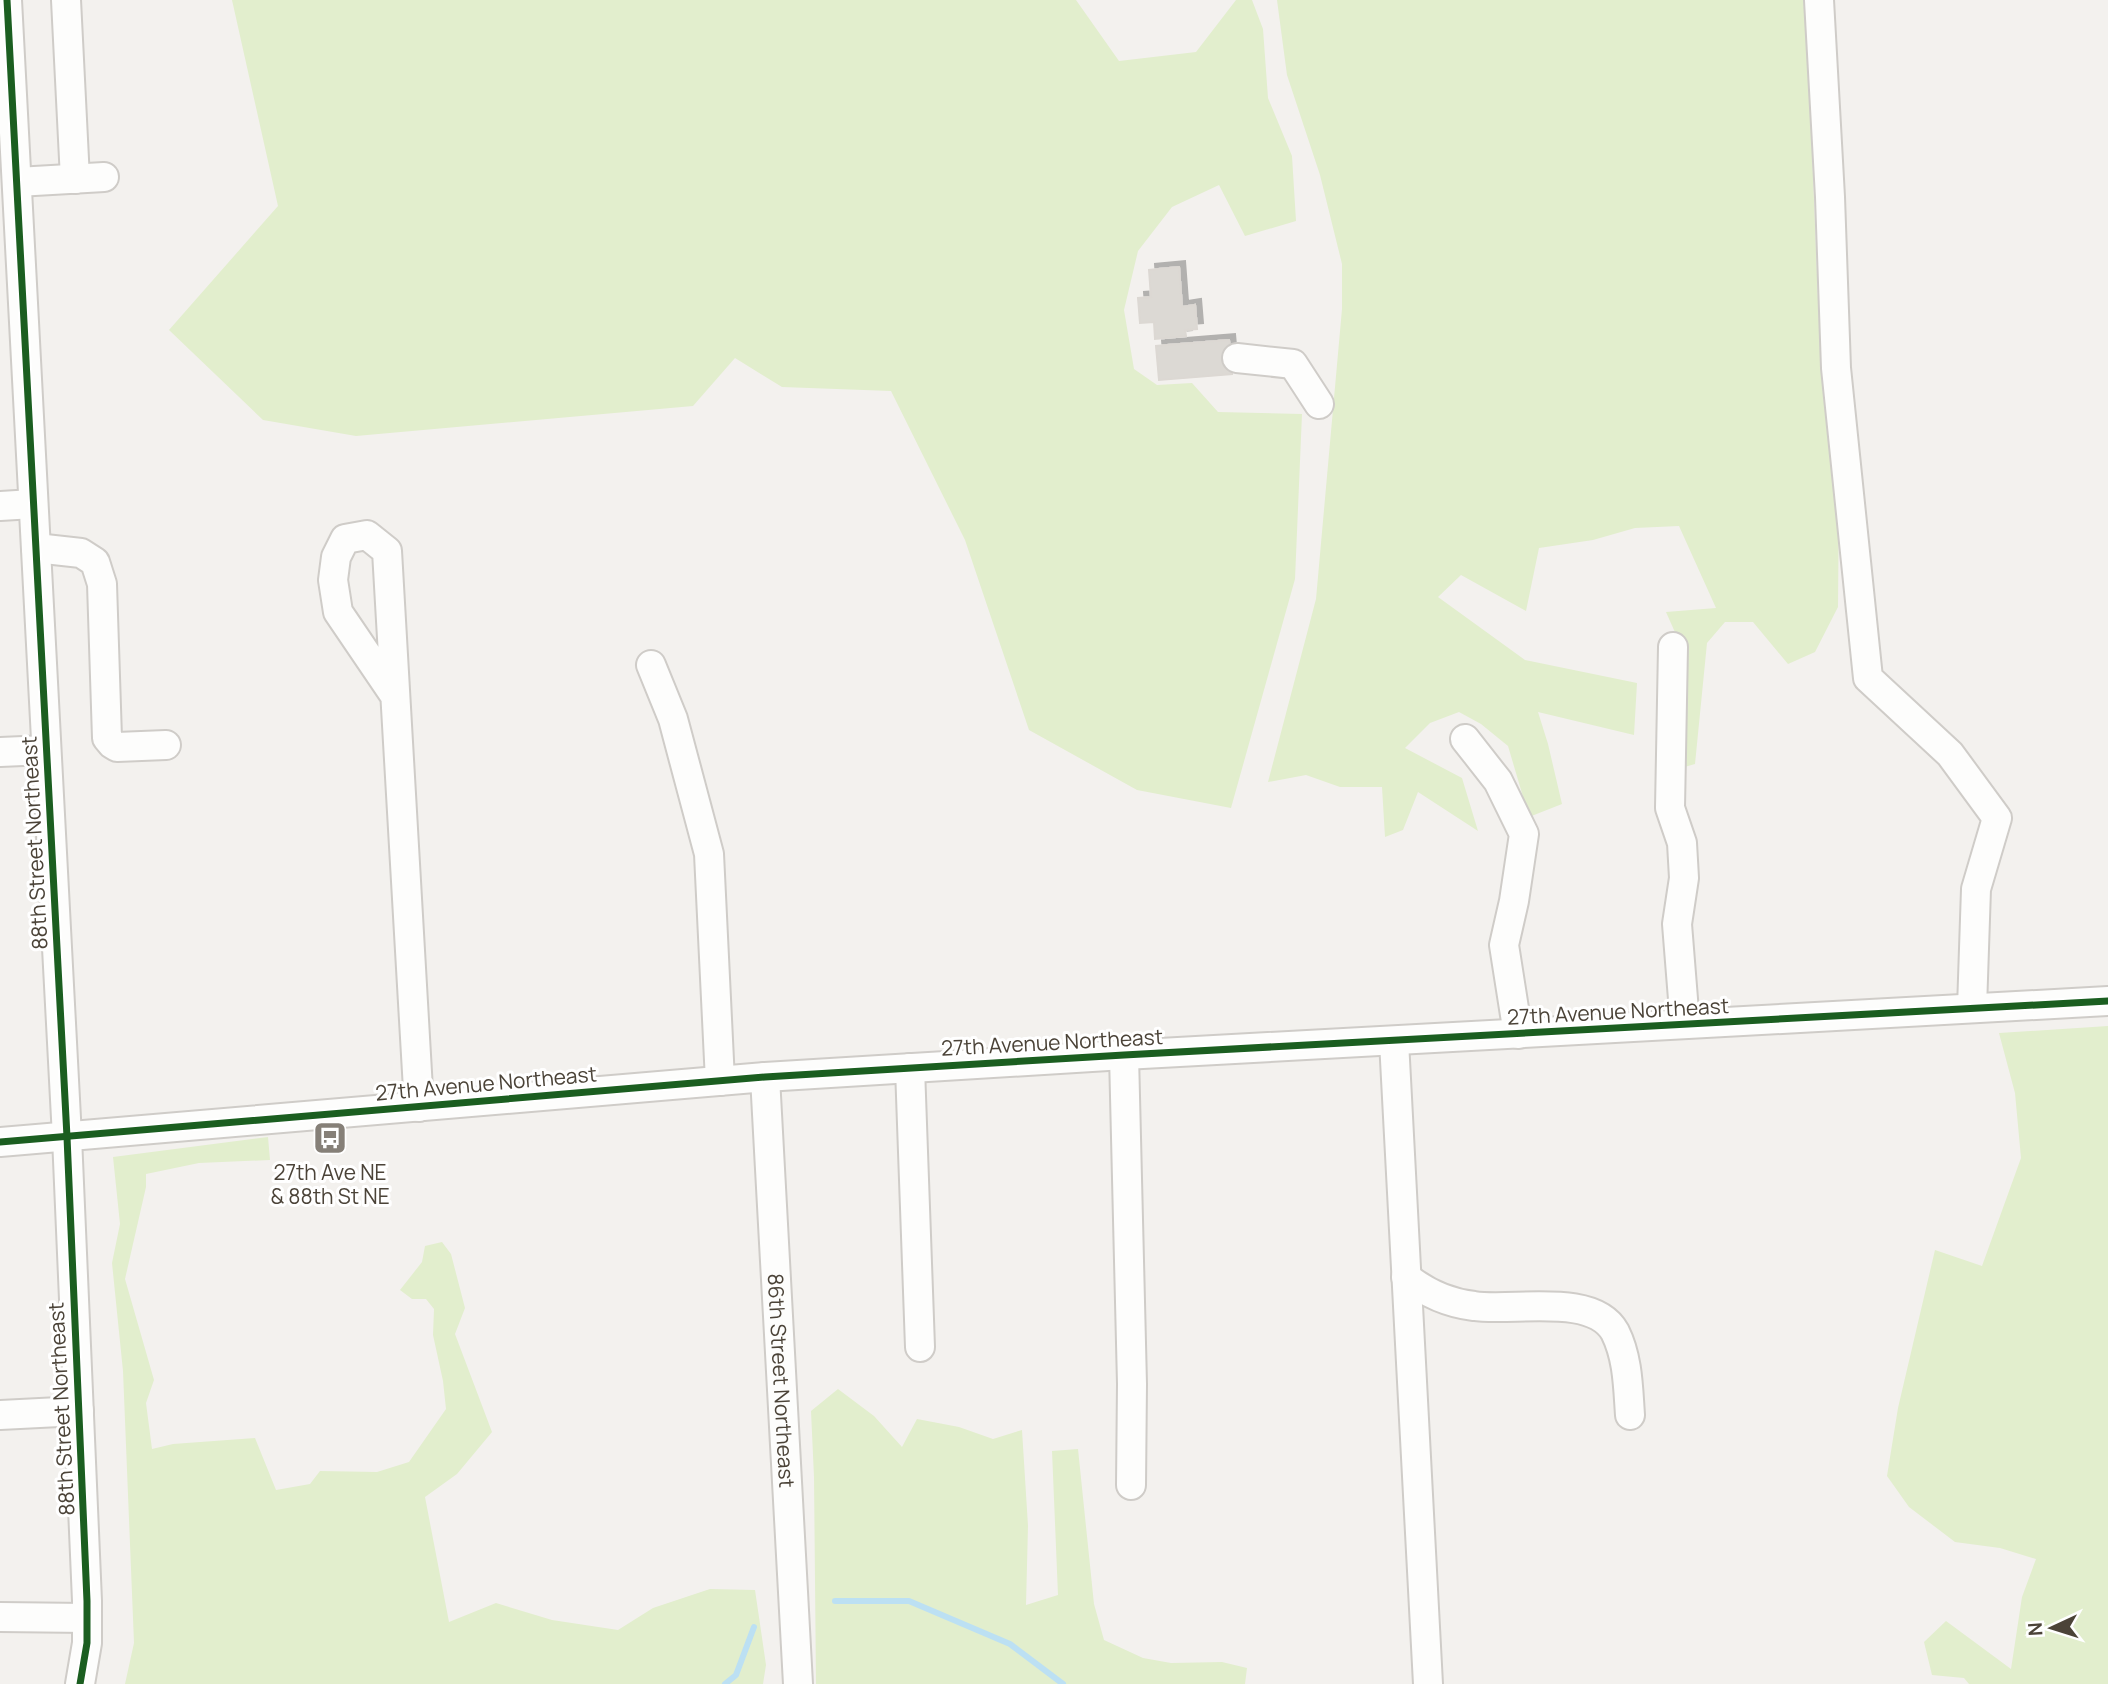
<svg xmlns="http://www.w3.org/2000/svg" width="2108" height="1684" font-family="Manrope,sans-serif">
	<style>
		.green { fill: #e2eecd }
		.lines { fill: none; stroke-linecap: round; stroke-linejoin: round }
		.stream { stroke: #bce0f3; stroke-width: 6 }
		.building { fill: #dcd9d4; stroke: #dcd8d3; stroke-width: 2; filter: url(#shadow) }
		.minor-casing { stroke: #cfccc8; stroke-width: 32 }
		.minor { stroke: #fdfdfc; stroke-width: 28 }
		.cycleway-casing { stroke: #fff; stroke-width: 11 }
		.cycleway { stroke: #1b5e20; stroke-width: 7 }
		.labels { text-anchor: middle; dominant-baseline: central; stroke-width: 6; stroke-linejoin: round; paint-order: stroke }
		.street-label { font-size: 21px; fill: #4b4338; stroke: #fff }
		.poi-label { font-size: 21px; fill: #4b4338; stroke: #fff }
	</style>
	<defs>
		<filter id="shadow"><feDropShadow dx="6" dy="-6" stdDeviation="0" flood-color="#0004"/></filter>
	</defs>
	<rect width="100%" height="100%" fill="#f3f1ee"/>
	<g class="green">
		<polygon points="232,0 1076,0 1119,61 1196,52 1236,0 1252,0 1263,29 1268,98 1292,156 1296,221 1245,236 1219,185 1172,207 1138,251 1124,310 1134,369 1157,385 1192,383 1218,412 1302,414 1295,579 1231,808 1137,790 1029,730 965,540 891,391 782,387 735,358 693,406 356,436 263,420 169,330 278,206"/>
		<polygon points="1277,0 1806,0 1818,300 1839,491 1838,607 1815,652 1788,664 1753,622 1725,622 1707,643 1695,764 1681,768 1678,639 1666,612 1716,608 1679,526 1635,528 1593,540 1539,548 1526,611 1461,575 1438,597 1525,660 1637,683 1634,735 1538,712 1548,744 1562,804 1529,817 1508,746 1481,724 1459,712 1430,723 1405,748 1462,778 1478,831 1418,792 1403,830 1385,837 1382,787 1340,787 1306,775 1268,782 1316,599 1342,309 1342,264 1320,175 1287,75"/>
		<polygon points="2108,1026 2108,1684 1969,1684 1964,1678 1932,1675 1924,1642 1946,1621 2011,1669 2022,1597 2036,1559 2000,1548 1955,1542 1909,1507 1887,1476 1898,1408 1935,1250 1982,1266 2021,1158 2015,1093 1999,1033"/>
		<polygon points="268,1137 270,1160 199,1163 146,1174 146,1187 125,1279 154,1380 146,1403 152,1449 173,1444 255,1438 276,1490 310,1484 320,1471 377,1472 409,1462 446,1409 443,1381 433,1335 434,1309 426,1299 412,1299 400,1290 422,1262 425,1246 442,1242 451,1254 465,1308 455,1334 492,1432 457,1474 425,1497 449,1622 496,1603 552,1620 618,1630 653,1608 710,1589 755,1590 766,1665 763,1684 125,1684 134,1643 123,1371 112,1263 120,1224 113,1157"/>
		<polygon points="838,1389 874,1416 902,1447 917,1419 959,1427 993,1439 1022,1430 1028,1526 1026,1605 1058,1595 1052,1451 1078,1449 1094,1604 1104,1640 1143,1658 1171,1663 1222,1662 1247,1668 1245,1684 816,1684 814,1477 811,1411"/>
	</g>
	<g class="lines">
		<g class="stream">
			<polyline points="835,1601 909,1601 1010,1644 1063,1684"/>
			<polyline points="725,1684 736,1675 754,1627"/>
		</g>
	</g>
	<g class="building">
		<polygon points="1179,267 1182,307 1195,305 1197,329 1185,330 1186,336 1155,339 1154,322 1140,323 1138,298 1151,297 1149,270"/>
		<polygon points="1229,340 1232,374 1159,380 1156,346"/>
	</g>
	<g class="lines">
		<defs>
			<g id="minor">
				<polyline points="7,0 67,1137 87,1601 87,1643 80,1684"/>
				<polyline points="66,0 75,179"/>
				<polyline points="1819,0 1830,197 1836,368 1868,678 1950,754 1997,818 1976,889 1972,1008"/>
				<polyline points="17,182 104,177"/>
				<polyline points="1237,358 1293,364 1319,404"/>
				<polyline points="0,506 33,504"/>
				<polyline points="36,548 81,553 95,562 102,584 107,738 112,744 117,747 166,745"/>
				<polyline points="1673,647 1670,808 1682,843 1684,878 1677,924 1685,1024"/>
				<polyline points="651,665 673,719 709,854 720,1081"/>
				<polyline points="395,696 338,612 333,580 336,557 345,539 367,535 387,551 419,1107"/>
				<polyline points="1465,739 1498,781 1524,834 1514,901 1504,945 1518,1034"/>
				<polyline points="0,752 46,750"/>
				<polyline points="1394,1041 1428,1684"/>
				<polyline points="1124,1055 1132,1384 1131,1485"/>
				<polyline points="910,1068 920,1347"/>
				<path id="s1" d="M 765,1077 L 798,1684"/>
				<polyline points="0,1142 765,1077 1124,1055 2108,1001"/>
				<path d="M 1406,1277 C 1426,1293 1448,1303 1474,1306 C 1512,1312 1593,1292 1615,1332 C 1628,1358 1628,1387 1630,1415"/>
				<polyline points="0,1415 79,1411"/>
				<polyline points="0,1617 87,1618"/>
			</g>
		</defs>
		<use href="#minor" class="minor-casing"/>
		<use href="#minor" class="minor"/>
		<defs>
			<g id="cycleway">
				<polyline points="7,0 67,1137 87,1601 87,1643 80,1684"/>
				<polyline points="0,1142 765,1077 1124,1055 2108,1001"/>
			</g>
		</defs>
		<use href="#cycleway" class="cycleway-casing"/>
		<use href="#cycleway" class="cycleway"/>
	</g>
	<defs>
		<symbol id="bus-square" viewBox="-11 -11 22 22"><rect x="-9" y="-9" width="18" height="18" rx="4" fill="#868078" stroke="#fff"/><path d="M-5-6H5V4H4V6H2V4H-2V6H-4V4H-5ZM-3.5-4V0h7V-4ZM-3.5 1.2v1.5H-2V1.2ZM2 1.2v1.5H3.5V1.2Z" fill="#fff"/></symbol>
	</defs>
	<g fill-rule="evenodd">
		<use href="#bus-square" x="311" y="1119" width="38" height="38"/>
	</g>
	<g class="labels">
		<g class="street-label">
			<text transform="translate(34 843) rotate(-93)">88th Street Northeast</text>
			<text transform="translate(1618 1011) rotate(-3)">27th Avenue Northeast</text>
			<text transform="translate(1052 1042) rotate(-3)">27th Avenue Northeast</text>
			<text transform="translate(486 1083) rotate(-5)">27th Avenue Northeast</text>
			<text stroke="none"><textPath href="#s1" startOffset="304">86th Street Northeast</textPath></text>
			<text transform="translate(61 1409) rotate(-93)">88th Street Northeast</text>
		</g>
		<g class="poi-label">
			<text x="330" y="1172">27th Ave NE<tspan x="330" dy="24">&amp; 88th St NE</tspan></text>
		</g>
	</g>
	<g transform="translate(2052 1628) rotate(266)" stroke="#ffffff" stroke-width="5" paint-order="stroke">
	<path d="M0-5L12 26L0 18L-12 26Z" fill="#4b4338"/>
	<text y="-10" font-size="19" font-weight="bold" text-anchor="middle" fill="#4b4338">N</text>
	</g>
</svg>
